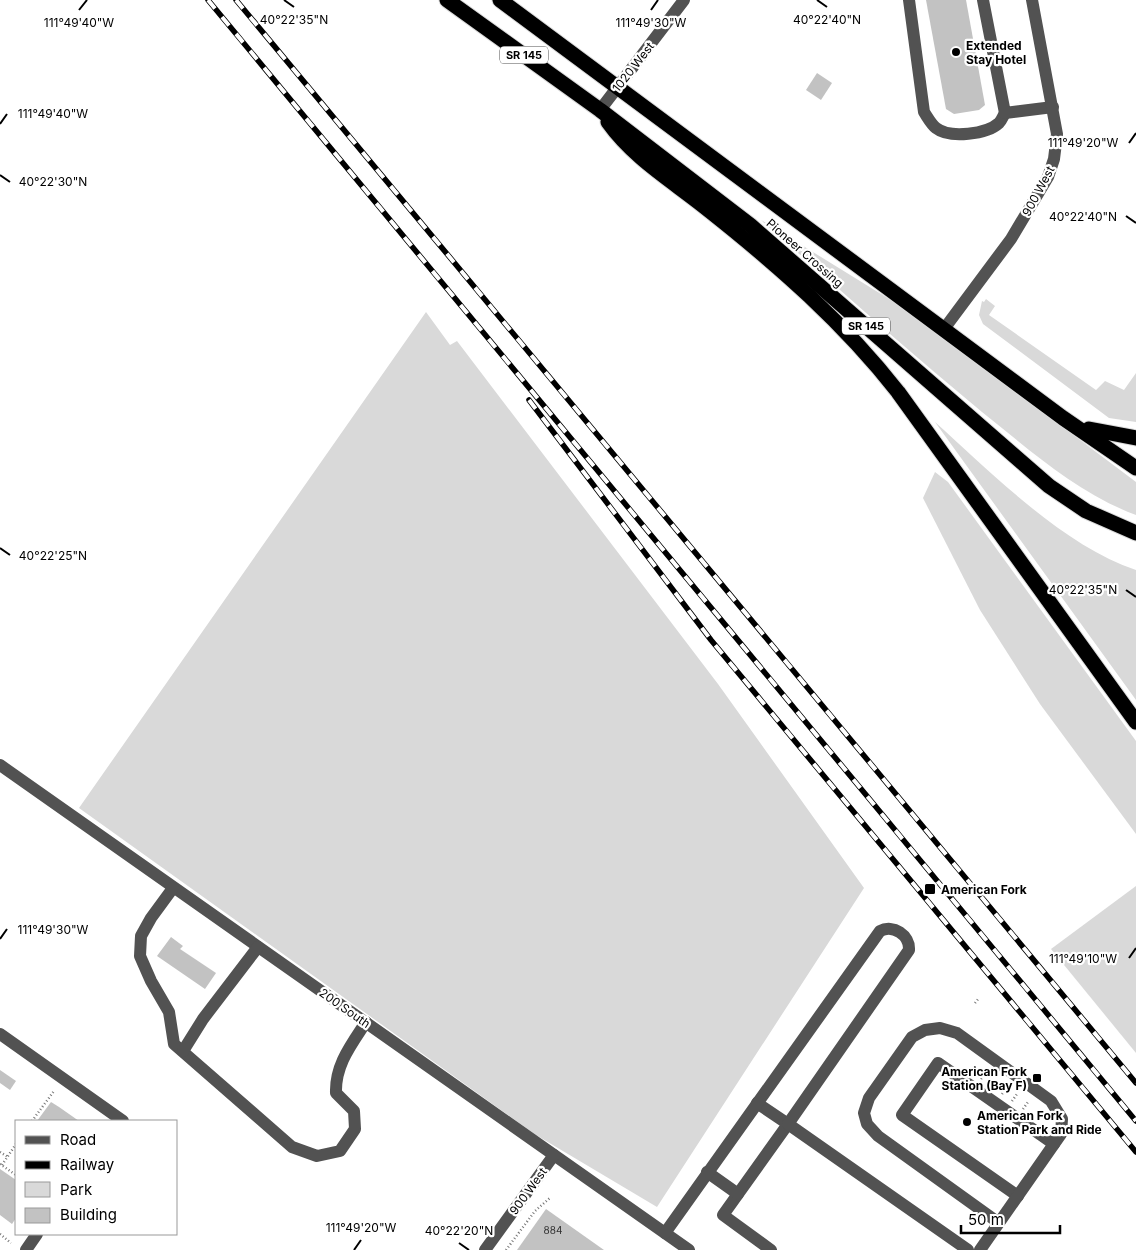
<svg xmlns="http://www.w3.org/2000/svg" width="1136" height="1250" font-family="Inter,sans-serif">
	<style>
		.green { fill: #d9d9d9 }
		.building { fill: #c2c2c2 }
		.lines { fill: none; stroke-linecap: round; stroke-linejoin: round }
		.highway-casing { stroke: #dbdbdb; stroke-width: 17 }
		.path { stroke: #747474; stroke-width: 2.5; stroke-dasharray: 1 2.5; stroke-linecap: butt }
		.minor { stroke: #525252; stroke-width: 12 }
		.highway { stroke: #000; stroke-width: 15 }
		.rail-casing { stroke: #000; stroke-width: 5.5 }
		.rail { stroke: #fff; stroke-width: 4; stroke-dasharray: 11; stroke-linecap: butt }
		.ticks { fill: none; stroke: #000; stroke-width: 2 }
		.poi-dot { fill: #000; stroke: #fff; stroke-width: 2 }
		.labels { text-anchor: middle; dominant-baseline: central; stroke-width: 4.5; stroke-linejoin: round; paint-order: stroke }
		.number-label { font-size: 10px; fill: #303030 }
		.shield { fill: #fff; stroke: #4c4c4c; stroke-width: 1 }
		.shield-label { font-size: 11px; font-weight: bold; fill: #000 }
		.poi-label { font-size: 12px; font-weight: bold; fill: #000; stroke: #fff; text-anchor: start }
		.street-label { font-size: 12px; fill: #000; stroke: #fff }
		.ticks-label { font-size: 12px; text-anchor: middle; fill: #000; stroke: #fff; stroke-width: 4.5; stroke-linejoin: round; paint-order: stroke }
	</style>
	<rect width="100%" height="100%" fill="#fff"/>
	<g class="green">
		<path d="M 761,220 L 907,310 L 1136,482 L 1136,515 C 1077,493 1031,451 982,412 C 907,350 834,285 761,220 Z"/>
		<polygon points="986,299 995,306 989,315 1096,390 1105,381 1124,390 1136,373 1136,422 1109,418 983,324 979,315 982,301 984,302"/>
		<polygon points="426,312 450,345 457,341 718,684 864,888 657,1207 536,1135 79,808"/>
		<path d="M 935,422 C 993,474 1062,545 1136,570 L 1136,700 Z"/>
		<polygon points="935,472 948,482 1136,741 1136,834 1040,704 980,610 923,498"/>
		<polygon points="1136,886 1136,1053 1051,949"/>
	</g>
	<g class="building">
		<polygon points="926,0 966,0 985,105 979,110 954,114 946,109"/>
		<polygon points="817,73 832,83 821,100 806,90"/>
		<polygon points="171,937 183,946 180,949 216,973 205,989 157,956"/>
		<polygon points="0,1070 16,1081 10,1090 0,1083"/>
		<polygon points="51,1102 59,1107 79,1121 37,1121"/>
		<polygon points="0,1169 16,1180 16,1218 12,1224 0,1215"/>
		<polygon points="546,1209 604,1250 517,1250"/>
	</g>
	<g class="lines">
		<defs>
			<g id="highway">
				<polyline points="447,0 600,110 750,225 1049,486 1086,511 1136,533"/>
				<polyline points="500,0 1063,418 1136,468"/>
				<path d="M 608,122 C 635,160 676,183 711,212 C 779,266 844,323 898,392 L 1136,722"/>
				<polyline points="1089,429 1136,438"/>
			</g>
		</defs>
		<use href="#highway" class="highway-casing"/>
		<g class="path">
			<polyline points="975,1003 979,998"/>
			<polyline points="981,1079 986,1072"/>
			<polyline points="992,1087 996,1080"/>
			<polyline points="1002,1094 1007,1087"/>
			<polyline points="1012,1101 1017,1094"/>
			<polyline points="1023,1109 1028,1102"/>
			<polyline points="32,1121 54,1091"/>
			<polyline points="0,1152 8,1157"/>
			<polyline points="0,1164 16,1175"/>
			<polyline points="2,1165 16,1144"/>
			<polyline points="0,1234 11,1243"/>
			<polyline points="506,1250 535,1211 551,1197"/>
		</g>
		<g class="minor">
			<path d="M 909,0 L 924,112 C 928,118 931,124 936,128 C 950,139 987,134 999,123 C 1002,120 1003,116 1005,113"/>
			<polyline points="983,0 1005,113 1053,107"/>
			<polyline points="600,110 684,0"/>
			<polyline points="944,329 1011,239 1048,177 1054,159 1057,134 1032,0"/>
			<polyline points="0,765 689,1250"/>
			<path d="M 173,888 L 151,918 L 141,936 L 140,956 L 151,981 L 169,1012 L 174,1044 L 292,1147 L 317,1156 L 340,1151 L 355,1129 L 354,1111 L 336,1093 C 335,1065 351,1045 366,1022"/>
			<polyline points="0,1034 123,1121"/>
			<polyline points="183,1051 203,1019 258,947"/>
			<polyline points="757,1103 788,1124 723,1215 771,1250"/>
			<polyline points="707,1172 738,1194"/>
			<polyline points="1018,1196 902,1115 938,1063 1054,1144"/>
			<path d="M 665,1233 L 880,931 C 893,924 910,935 909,950 L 788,1124 L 968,1250"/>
			<polyline points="26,1250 37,1234"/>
			<polyline points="485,1250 554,1155"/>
			<polyline points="980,1250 1061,1134 1062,1119 1051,1101 957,1033 940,1028 925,1030 912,1037 869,1098 864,1113 867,1124 878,1136 999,1223"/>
		</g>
		<use href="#highway" class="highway"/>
		<defs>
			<g id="rail">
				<polyline points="208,0 1136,1121"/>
				<polyline points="236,0 1136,1083"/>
				<polyline points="529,400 711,640 1136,1152"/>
			</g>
		</defs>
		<use href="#rail" class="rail-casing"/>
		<use href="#rail" class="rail"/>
	</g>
	<path class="ticks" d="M 284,0 L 294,7M 817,0 L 827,7M 79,10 L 87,0M 651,10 L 658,0M 0,124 L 7,114M 1129,143 L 1136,133M 0,175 L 10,182M 1126,216 L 1136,223M 0,548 L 10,555M 1126,590 L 1136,597M 0,939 L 7,929M 1129,958 L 1136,948M 459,1243 L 469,1250M 354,1250 L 361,1240"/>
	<g class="poi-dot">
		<circle cx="956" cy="52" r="5"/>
		<rect x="924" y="883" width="12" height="12" rx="2.5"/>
		<rect x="1032" y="1073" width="10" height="10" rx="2.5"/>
		<circle cx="967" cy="1122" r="5"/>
	</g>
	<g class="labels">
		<g class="number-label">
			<text x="553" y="1230">884</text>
		</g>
		<g class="shield">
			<rect x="500" y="46.5" width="48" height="17" rx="4"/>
			<rect x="842" y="317.5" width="48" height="17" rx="4"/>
		</g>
		<g class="shield-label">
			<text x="524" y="55">SR 145</text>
			<text x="866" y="326">SR 145</text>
		</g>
		<g class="poi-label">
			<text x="966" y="45">Extended<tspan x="966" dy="14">Stay Hotel</tspan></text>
			<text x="941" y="889">American Fork</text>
			<text x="1027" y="1071" text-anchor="end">American Fork<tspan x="1027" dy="14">Station (Bay F)</tspan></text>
			<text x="977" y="1115">American Fork<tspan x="977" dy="14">Station Park and Ride</tspan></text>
		</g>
		<g class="street-label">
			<text transform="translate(633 67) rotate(-52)">1020 West</text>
			<text transform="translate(1038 191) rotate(-62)">900 West</text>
			<text transform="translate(805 253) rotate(41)">Pioneer Crossing</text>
			<text transform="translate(345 1008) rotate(35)">200 South</text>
			<text transform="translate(528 1191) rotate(-54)">900 West</text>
		</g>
	</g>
	<g class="ticks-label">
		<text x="294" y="24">40°22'35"N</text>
		<text x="827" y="24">40°22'40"N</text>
		<text x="79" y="27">111°49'40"W</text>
		<text x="651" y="27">111°49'30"W</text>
		<text x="53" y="118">111°49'40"W</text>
		<text x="1083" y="147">111°49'20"W</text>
		<text x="53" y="186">40°22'30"N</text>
		<text x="1083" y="221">40°22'40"N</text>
		<text x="53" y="560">40°22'25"N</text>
		<text x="1083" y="594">40°22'35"N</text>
		<text x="53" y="934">111°49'30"W</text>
		<text x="1083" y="963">111°49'10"W</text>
		<text x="361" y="1232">111°49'20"W</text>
		<text x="459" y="1235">40°22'20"N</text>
	</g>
	<rect x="15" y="1120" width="162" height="115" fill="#ffffff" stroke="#999999"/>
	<rect x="25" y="1136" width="25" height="8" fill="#525252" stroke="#999999"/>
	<text x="60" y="1145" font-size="15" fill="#000000">Road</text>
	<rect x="25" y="1161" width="25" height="8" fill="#000000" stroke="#999999"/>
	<text x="60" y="1170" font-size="15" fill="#000000">Railway</text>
	<rect x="25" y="1182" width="25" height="15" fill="#d9d9d9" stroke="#999999"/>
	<text x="60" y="1195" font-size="15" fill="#000000">Park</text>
	<rect x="25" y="1208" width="25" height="15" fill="#c2c2c2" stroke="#999999"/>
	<text x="60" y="1220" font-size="15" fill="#000000">Building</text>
	<path d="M961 1225v8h99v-8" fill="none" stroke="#000000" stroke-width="2.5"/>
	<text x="968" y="1225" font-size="15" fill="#000000" stroke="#ffffff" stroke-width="4" paint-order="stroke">50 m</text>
</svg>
